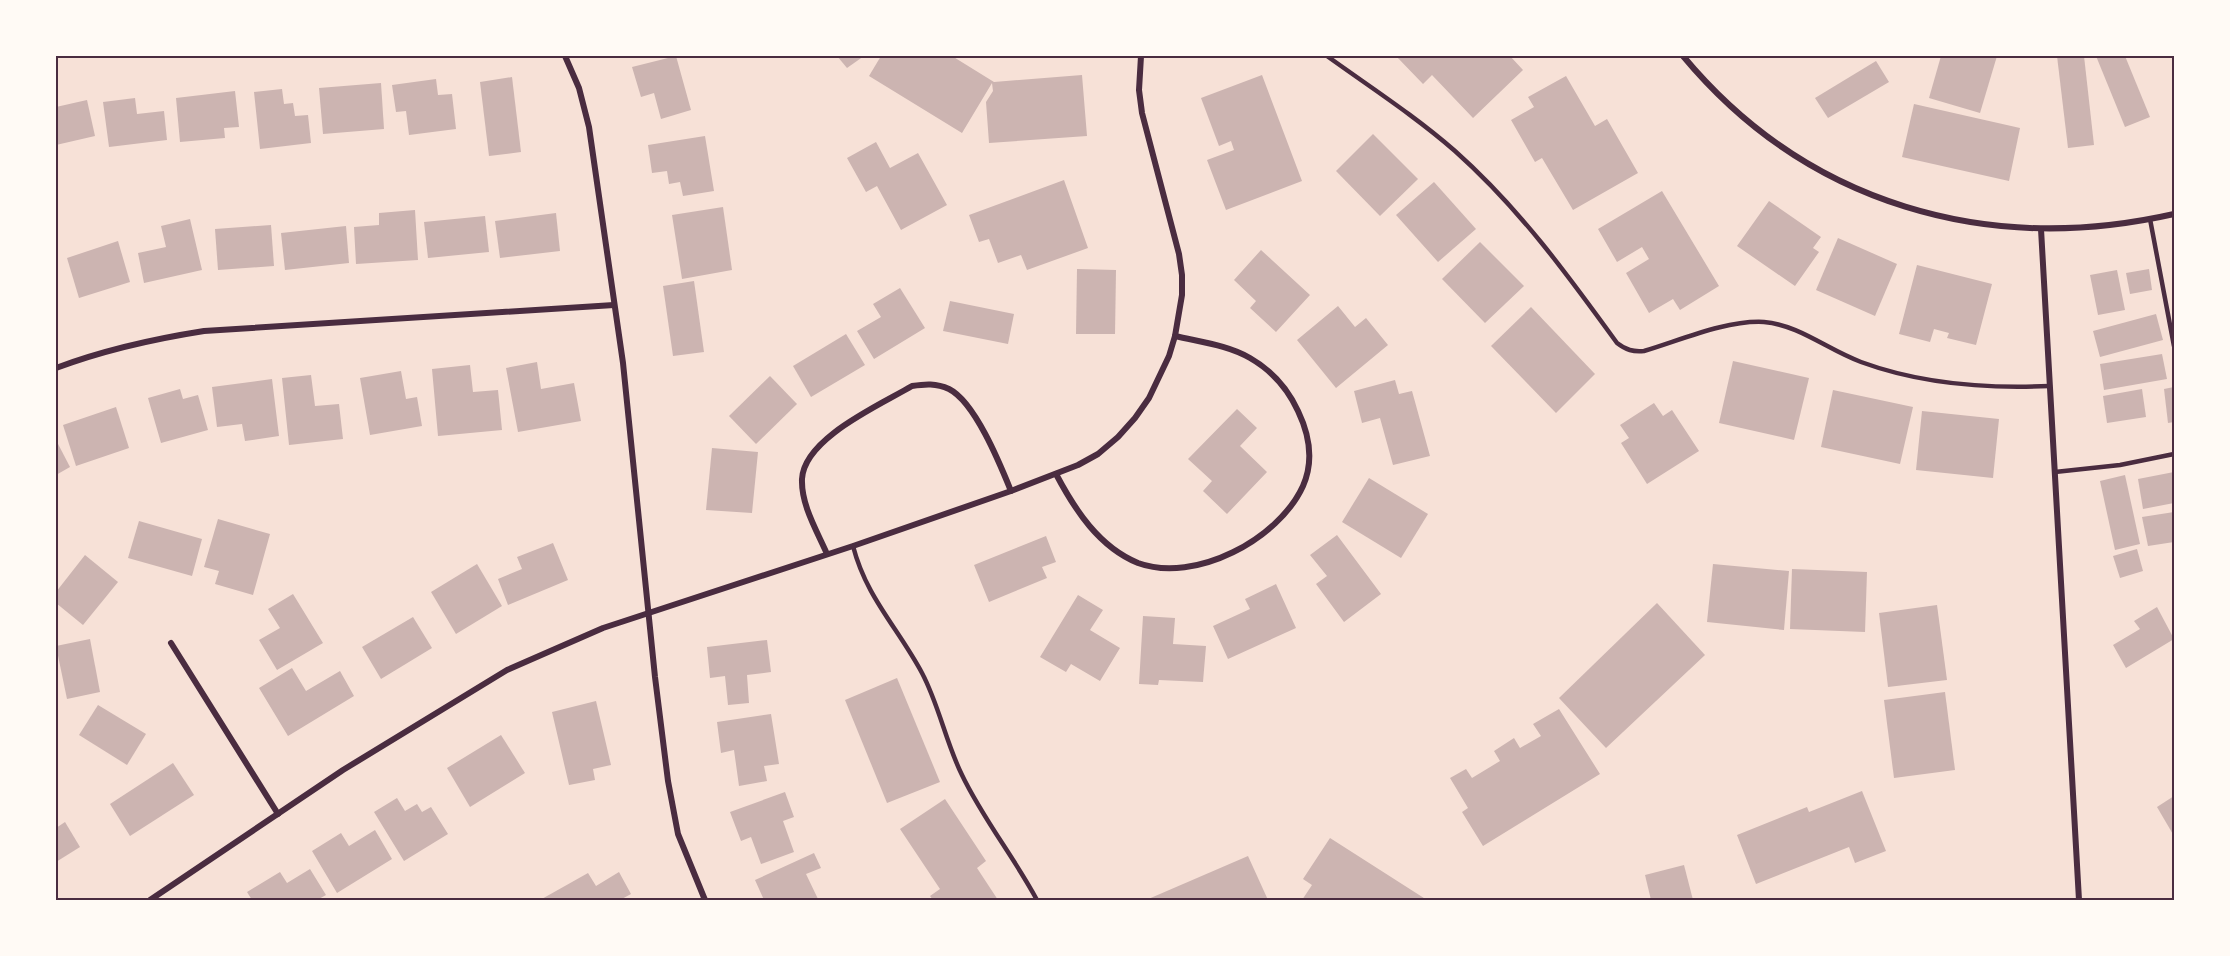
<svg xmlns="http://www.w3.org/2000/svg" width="2230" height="956" font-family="'DejaVu Sans',sans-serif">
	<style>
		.building { fill: #ccb4b1 }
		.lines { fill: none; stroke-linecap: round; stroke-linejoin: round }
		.service { stroke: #4a2c40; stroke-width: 4.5 }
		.minor { stroke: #4a2c40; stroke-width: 6 }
		.neatline { fill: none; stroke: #4a2c40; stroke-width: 2 }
	</style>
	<rect width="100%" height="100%" fill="#f7e1d7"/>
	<g class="building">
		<polygon points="676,56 691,110 661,119 654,93 641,97 632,67"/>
		<polygon points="837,56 864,56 847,68"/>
		<polygon points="881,56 952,56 994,82 1082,75 1087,136 989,143 986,102 993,91 992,83 962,133 869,76"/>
		<polygon points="1396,56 1510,56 1523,70 1473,118 1432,75 1423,84"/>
		<polygon points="1941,56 1997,56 1980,113 1929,98"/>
		<polygon points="2057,56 2084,56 2094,145 2068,148"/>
		<polygon points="2096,56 2125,56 2150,117 2125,127"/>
		<polygon points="1876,61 1889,82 1828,118 1815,98"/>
		<polygon points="1262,75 1302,181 1226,210 1207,160 1234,150 1231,141 1219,146 1201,98"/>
		<polygon points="1566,76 1595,126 1607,119 1638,173 1573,210 1542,158 1535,162 1511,120 1534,107 1528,97"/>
		<polygon points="512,77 521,152 489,156 480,82"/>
		<polygon points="436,79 438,95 452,94 456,129 409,135 406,111 396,112 392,85"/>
		<polygon points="381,83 384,129 323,134 319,88"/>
		<polygon points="282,89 284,104 293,103 295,116 308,115 311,143 260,149 254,92"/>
		<polygon points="235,91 239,127 224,128 225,138 180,142 176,98"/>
		<polygon points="135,98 137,114 164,111 167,140 109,147 103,102"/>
		<polygon points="87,100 95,136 56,145 56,107"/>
		<polygon points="1914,104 2020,128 2009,181 1902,157"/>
		<polygon points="1373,134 1418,179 1380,216 1336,171"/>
		<polygon points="705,136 714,191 683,196 680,182 669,184 667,171 652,173 648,145"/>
		<polygon points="876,142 890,168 918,153 947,205 901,230 877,186 866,192 847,158"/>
		<polygon points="1064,180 1088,248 1027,270 1021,255 998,263 989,239 979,242 969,215"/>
		<polygon points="1434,182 1476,229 1438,262 1396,215"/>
		<polygon points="1662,191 1719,286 1680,310 1673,299 1649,313 1626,273 1649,259 1642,247 1617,262 1598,229"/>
		<polygon points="1769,201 1821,237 1813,248 1819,252 1795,286 1737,246"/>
		<polygon points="723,207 732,270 682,279 672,215"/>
		<polygon points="415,210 418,260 356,264 354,227 379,225 379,213"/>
		<polygon points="556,213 560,251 500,258 495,221"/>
		<polygon points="485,216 489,252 428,258 424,222"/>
		<polygon points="190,219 202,270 144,283 138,253 166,247 161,226"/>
		<polygon points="271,225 274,266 218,270 215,229"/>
		<polygon points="346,226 349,263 285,270 281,233"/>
		<polygon points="1838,238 1897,264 1875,316 1816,290"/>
		<polygon points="118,241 130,282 79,298 67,258"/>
		<polygon points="1480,242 1524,286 1485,323 1442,279"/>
		<polygon points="1261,250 1310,295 1276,332 1250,308 1256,301 1234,280"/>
		<polygon points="1917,265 1992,284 1976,345 1947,338 1949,333 1934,329 1930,342 1899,334"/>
		<polygon points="1077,269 1116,270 1115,334 1076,334"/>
		<polygon points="2149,269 2152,290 2130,294 2126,273"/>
		<polygon points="2117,270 2125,310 2098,315 2090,275"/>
		<polygon points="694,281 704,352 673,356 663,286"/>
		<polygon points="900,288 925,328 874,359 857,331 881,317 873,304"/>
		<polygon points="950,301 1014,314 1008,344 943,331"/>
		<polygon points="1338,306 1355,327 1366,318 1388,345 1336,388 1297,340"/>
		<polygon points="1531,307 1595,374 1556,413 1491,346"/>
		<polygon points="2156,314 2163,340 2100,357 2093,331"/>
		<polygon points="846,334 865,365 811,397 793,366"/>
		<polygon points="2162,354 2167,379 2104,390 2100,364"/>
		<polygon points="1733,361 1809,378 1794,440 1719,423"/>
		<polygon points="537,362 541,389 574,383 581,421 518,432 506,368"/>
		<polygon points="470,365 473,392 498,390 502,430 438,436 432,369"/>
		<polygon points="401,371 406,399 417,397 422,426 370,435 360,378"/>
		<polygon points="311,375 315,406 339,404 343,439 289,445 282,378"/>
		<polygon points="770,376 797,404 756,444 729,416"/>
		<polygon points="272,379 279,436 245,441 242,424 217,427 212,387"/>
		<polygon points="1395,380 1399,394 1412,391 1430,456 1393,465 1380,418 1362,423 1354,391"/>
		<polygon points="2174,387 2174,422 2168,423 2164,389"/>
		<polygon points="180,389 183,399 198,395 208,430 161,443 148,398"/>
		<polygon points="2142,389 2146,417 2107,423 2103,396"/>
		<polygon points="1833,390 1913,407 1900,464 1821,447"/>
		<polygon points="1654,403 1663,416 1672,410 1699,451 1647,484 1621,443 1629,438 1620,425"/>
		<polygon points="116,407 129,448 76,466 63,425"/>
		<polygon points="1237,409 1257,428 1240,446 1267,472 1227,514 1203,491 1212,481 1188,459"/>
		<polygon points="1922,411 1999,419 1993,478 1916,470"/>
		<polygon points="56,440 70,467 56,475"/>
		<polygon points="712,448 758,452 752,513 706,510"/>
		<polygon points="2174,472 2174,503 2143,509 2138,479"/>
		<polygon points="2125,475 2140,544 2115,550 2100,481"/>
		<polygon points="1369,478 1428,514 1401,558 1342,522"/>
		<polygon points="2174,512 2174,542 2148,546 2142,517"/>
		<polygon points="218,519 270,534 253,595 215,584 219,571 204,567"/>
		<polygon points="139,521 202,539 192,576 128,558"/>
		<polygon points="1337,535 1381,594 1344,622 1316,584 1327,576 1310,555"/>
		<polygon points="1046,536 1056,562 1042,567 1047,578 989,602 974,565"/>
		<polygon points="553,543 568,580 508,605 498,579 522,569 517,557"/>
		<polygon points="2137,549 2143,571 2120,578 2113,556"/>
		<polygon points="85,555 118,582 83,625 56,603 56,592"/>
		<polygon points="477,564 502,606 456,634 431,592"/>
		<polygon points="1713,564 1789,571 1784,630 1707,622"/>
		<polygon points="1792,569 1867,572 1865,632 1790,629"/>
		<polygon points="1276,584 1296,628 1228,659 1213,626 1250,609 1245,599"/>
		<polygon points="293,594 323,643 277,670 259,640 280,628 268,609"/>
		<polygon points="1078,595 1103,610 1090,630 1120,648 1100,681 1071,664 1066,672 1040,657"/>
		<polygon points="1657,603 1705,655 1606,748 1559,698"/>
		<polygon points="1937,605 1947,680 1888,687 1879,613"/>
		<polygon points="2157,607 2174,639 2126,668 2113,645 2140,629 2134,621"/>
		<polygon points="1143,616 1175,618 1173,644 1206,646 1203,682 1159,680 1158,685 1139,684"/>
		<polygon points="413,617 432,648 381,679 362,647"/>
		<polygon points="90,639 100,692 67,699 56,646"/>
		<polygon points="767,640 771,672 747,675 749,703 728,705 725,676 710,678 707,647"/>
		<polygon points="292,668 306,691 340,671 354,696 288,736 259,688"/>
		<polygon points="897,678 940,782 887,803 845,700"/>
		<polygon points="1945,692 1955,770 1894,778 1884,700"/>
		<polygon points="596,701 611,765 593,769 595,780 569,785 552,712"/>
		<polygon points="98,705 146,734 127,765 79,735"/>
		<polygon points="1559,709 1600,774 1483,846 1462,812 1468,808 1450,778 1466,769 1472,778 1500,761 1494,751 1514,738 1520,748 1541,736 1533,724"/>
		<polygon points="771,714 779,764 764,766 767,781 739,786 734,750 721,753 717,722"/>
		<polygon points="501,735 525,773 470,807 447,768"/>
		<polygon points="173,763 194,795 130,836 110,804"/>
		<polygon points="1862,791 1886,851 1855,863 1849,847 1756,884 1737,835 1807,807 1809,812"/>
		<polygon points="785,792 794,817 783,821 794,852 761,864 751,837 741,841 730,812"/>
		<polygon points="2174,796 2174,836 2157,807"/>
		<polygon points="397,798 405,811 417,804 422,812 431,807 448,834 404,861 374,812"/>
		<polygon points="945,799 986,861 977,868 998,900 933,900 930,896 940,889 900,829"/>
		<polygon points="65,822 80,847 56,862 56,828"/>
		<polygon points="375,830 392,859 337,893 312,851 341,833 349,846"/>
		<polygon points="1330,838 1427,900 1302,900 1312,885 1303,879"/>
		<polygon points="814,853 821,868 806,874 818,899 814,900 764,900 755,880"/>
		<polygon points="1248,856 1268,900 1146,900"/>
		<polygon points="1684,865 1693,900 1651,900 1645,875"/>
		<polygon points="310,869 326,895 317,900 252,900 247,892 280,872 287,883"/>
		<polygon points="619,872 631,894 620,900 540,900 588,873 596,886"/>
	</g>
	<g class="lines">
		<g class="service">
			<path d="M 1327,56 C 1370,87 1415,116 1455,151 C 1519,208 1567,274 1617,343 C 1626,350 1633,352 1644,351 C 1681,340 1726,320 1764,322 C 1799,325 1828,350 1861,362 C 1921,384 1986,389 2050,386"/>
			<polyline points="2150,219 2174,346"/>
			<polyline points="2055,472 2120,465 2174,454"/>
			<path d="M 853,546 C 866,597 898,628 922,673 C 939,705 946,743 962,775 C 983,819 1014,857 1037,900"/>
		</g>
		<g class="minor">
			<polyline points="565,56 579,88 589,127 623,363 655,677 668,781 678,834 705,900"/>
			<path d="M 1683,56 C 1807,205 1988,256 2174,214"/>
			<polyline points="2041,229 2079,900"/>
			<path d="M 56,368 C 104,350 153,339 204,331 L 614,305"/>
			<path d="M 1056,474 C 1075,510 1099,547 1138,563 C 1195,584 1279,539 1303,486 C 1314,461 1309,434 1298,411 C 1288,389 1271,370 1250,358 C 1228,345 1200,342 1175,336"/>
			<path d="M 827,554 C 817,531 801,505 802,479 C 804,438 880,405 912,386 C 925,384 936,383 949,389 C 975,402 1000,464 1011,491"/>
			<polyline points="171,643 278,814"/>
			<polyline points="150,900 343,770 507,670 603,628 853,546 1011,491 1078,465 1098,454 1118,437 1135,418 1149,398 1169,356 1175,336 1182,295 1182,275 1179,254 1142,113 1139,90 1141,56"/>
		</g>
	</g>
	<rect width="2230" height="956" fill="none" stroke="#fffaf5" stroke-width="114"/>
	<rect x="57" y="57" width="2116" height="842" class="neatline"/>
</svg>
